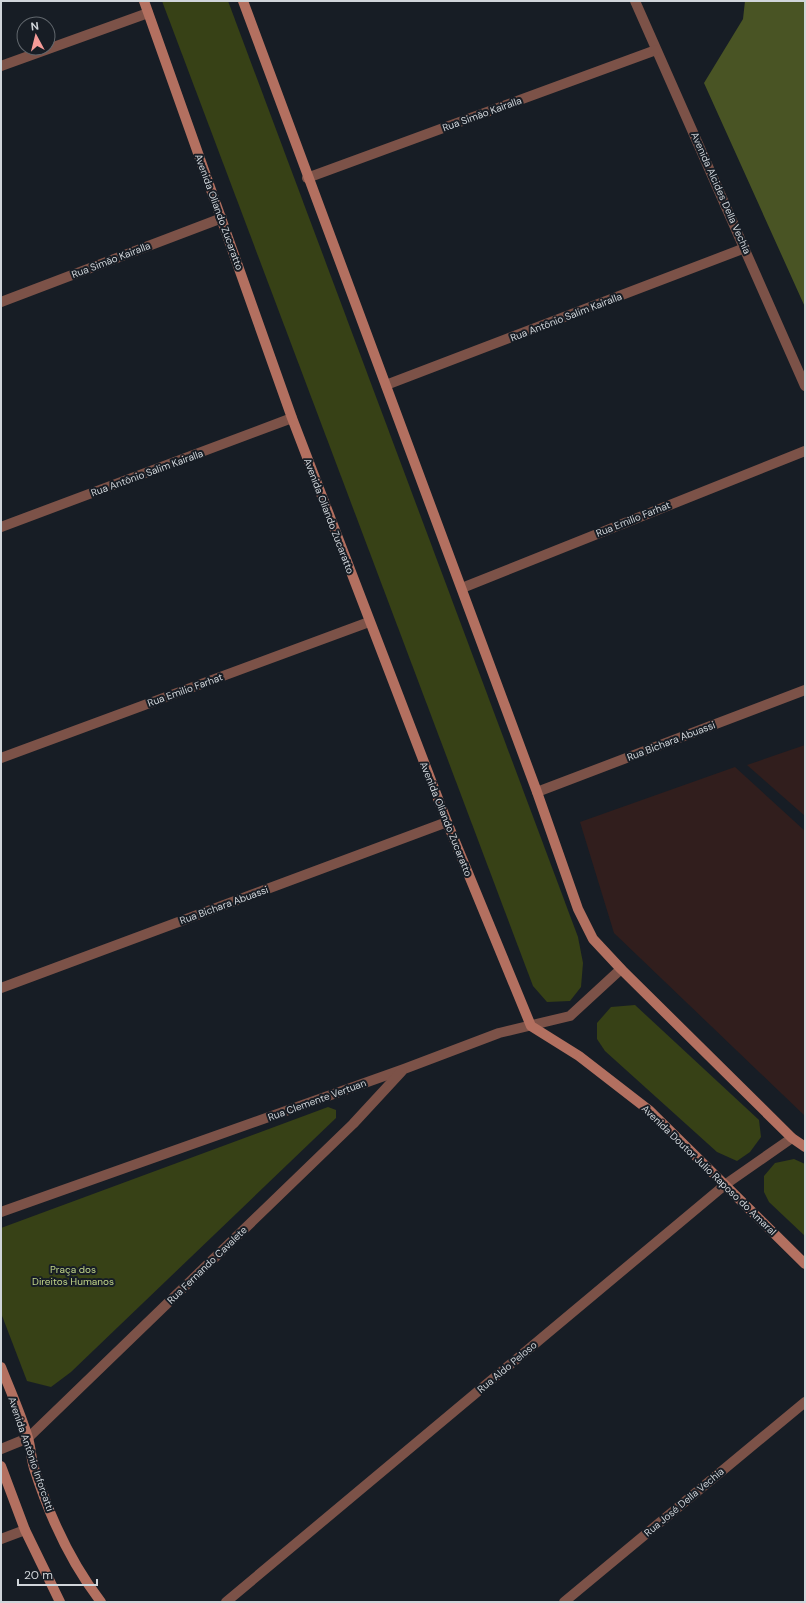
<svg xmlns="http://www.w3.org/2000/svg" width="806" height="1603" font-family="'DM Sans',sans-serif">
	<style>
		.education { fill: #311e1d }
		.green { fill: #374116 }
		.forest { fill: #495424 }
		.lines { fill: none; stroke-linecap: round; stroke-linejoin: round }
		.street { stroke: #7c5248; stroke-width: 10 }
		.secondary { stroke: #b37060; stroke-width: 10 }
		.labels { text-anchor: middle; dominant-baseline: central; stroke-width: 4; stroke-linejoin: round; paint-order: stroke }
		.street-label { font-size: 10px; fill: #d0d5da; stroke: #171d25 }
		.park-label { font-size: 10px; fill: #c1d589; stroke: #171d25 }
	</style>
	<rect width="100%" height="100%" fill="#171d25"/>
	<g class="education">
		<polygon points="805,745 805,816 747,765"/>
		<polygon points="735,767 805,831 805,1116 614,933 580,822"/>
	</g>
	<g class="green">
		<polygon points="162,1 228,1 578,937 583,963 581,987 570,1001 547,1002 533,986"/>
		<polygon points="635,1005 759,1120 761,1137 750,1152 737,1161 717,1152 605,1051 597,1039 597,1023 611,1007"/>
		<polygon points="328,1107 336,1110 336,1118 71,1372 51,1387 27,1381 1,1313 1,1228"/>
		<polygon points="794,1159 805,1164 805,1236 769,1202 764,1192 764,1176 775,1163"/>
	</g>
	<polygon class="forest" points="745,1 805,1 805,307 704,83 743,19"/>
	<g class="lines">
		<g class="street">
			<polyline points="635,1 805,386"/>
			<polyline points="1,66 148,13"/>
			<polyline points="307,178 656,50"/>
			<polyline points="1,302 222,218"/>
			<polyline points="386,385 745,248"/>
			<polyline points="1,527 292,418"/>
			<polyline points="462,588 805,451"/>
			<polyline points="1,758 369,622"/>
			<polyline points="537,792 805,690"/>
			<polyline points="1,988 447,822"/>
			<polyline points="1,1212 404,1069 499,1033 570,1016 621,969"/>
			<polyline points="1,1449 28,1438 353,1124 402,1071"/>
			<polyline points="1,1539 25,1530"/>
			<polyline points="226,1602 726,1184 792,1138"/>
			<polyline points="564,1602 805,1402"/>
		</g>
		<g class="secondary">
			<polyline points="144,1 292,418 447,822 531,1026 579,1056 650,1111 805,1264"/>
			<polyline points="243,1 537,792 578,909 593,939 621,969 792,1138 805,1147"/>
			<path d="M 1,1367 C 10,1390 21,1414 28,1438 C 31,1448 31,1458 34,1468 C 49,1515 71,1563 101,1602"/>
			<polyline points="1,1466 25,1530 60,1602"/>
		</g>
	</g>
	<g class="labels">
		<g class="street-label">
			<text transform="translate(482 114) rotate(-20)">Rua Simão Kairalla</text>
			<text transform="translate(721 193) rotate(66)">Avenida Alcides Della Vechia</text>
			<text transform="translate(219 212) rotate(70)">Avenida Oliando Zucaratto</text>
			<text transform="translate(111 260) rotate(-21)">Rua Simão Kairalla</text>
			<text transform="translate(566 317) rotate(-21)">Rua Antônio Salim Kairalla</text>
			<text transform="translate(147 473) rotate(-20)">Rua Antônio Salim Kairalla</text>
			<text transform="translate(329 516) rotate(69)">Avenida Oliando Zucaratto</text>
			<text transform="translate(633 519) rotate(-22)">Rua Emilio Farhat</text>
			<text transform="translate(185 690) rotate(-20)">Rua Emilio Farhat</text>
			<text transform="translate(671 741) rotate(-21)">Rua Bichara Abuassi</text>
			<text transform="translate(446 819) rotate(68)">Avenida Oliando Zucaratto</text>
			<text transform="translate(224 905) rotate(-20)">Rua Bichara Abuassi</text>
			<text transform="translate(317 1100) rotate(-20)">Rua Clemente Vertuan</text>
			<text transform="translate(709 1170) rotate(44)">Avenida Doutor Julio Raposo do Amaral</text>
			<text transform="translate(207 1265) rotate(-44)">Rua Fernando Cavalete</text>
			<text transform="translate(507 1367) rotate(-40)">Rua Aldo Peloso</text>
			<text transform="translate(31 1454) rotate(71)">Avenida Antônio Inforcatti</text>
			<text transform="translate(684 1502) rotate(-40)">Rua José Della Vechia</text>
		</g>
		<g class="park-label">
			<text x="73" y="1269">Praça dos<tspan x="73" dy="12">Direitos Humanos</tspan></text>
		</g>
	</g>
	<rect width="806" height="1603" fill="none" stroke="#d0d5da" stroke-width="4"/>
	<g transform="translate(36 36) rotate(353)"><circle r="19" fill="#171d25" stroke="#61676d"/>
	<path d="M0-3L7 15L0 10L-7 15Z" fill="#f59b98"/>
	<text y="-6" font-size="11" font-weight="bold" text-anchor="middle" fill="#d0d5da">N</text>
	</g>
	<path d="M18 1579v6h79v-6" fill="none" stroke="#d0d5da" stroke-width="2"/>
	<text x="24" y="1579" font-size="12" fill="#d0d5da" stroke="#171d25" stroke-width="3" paint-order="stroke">20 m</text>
</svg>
